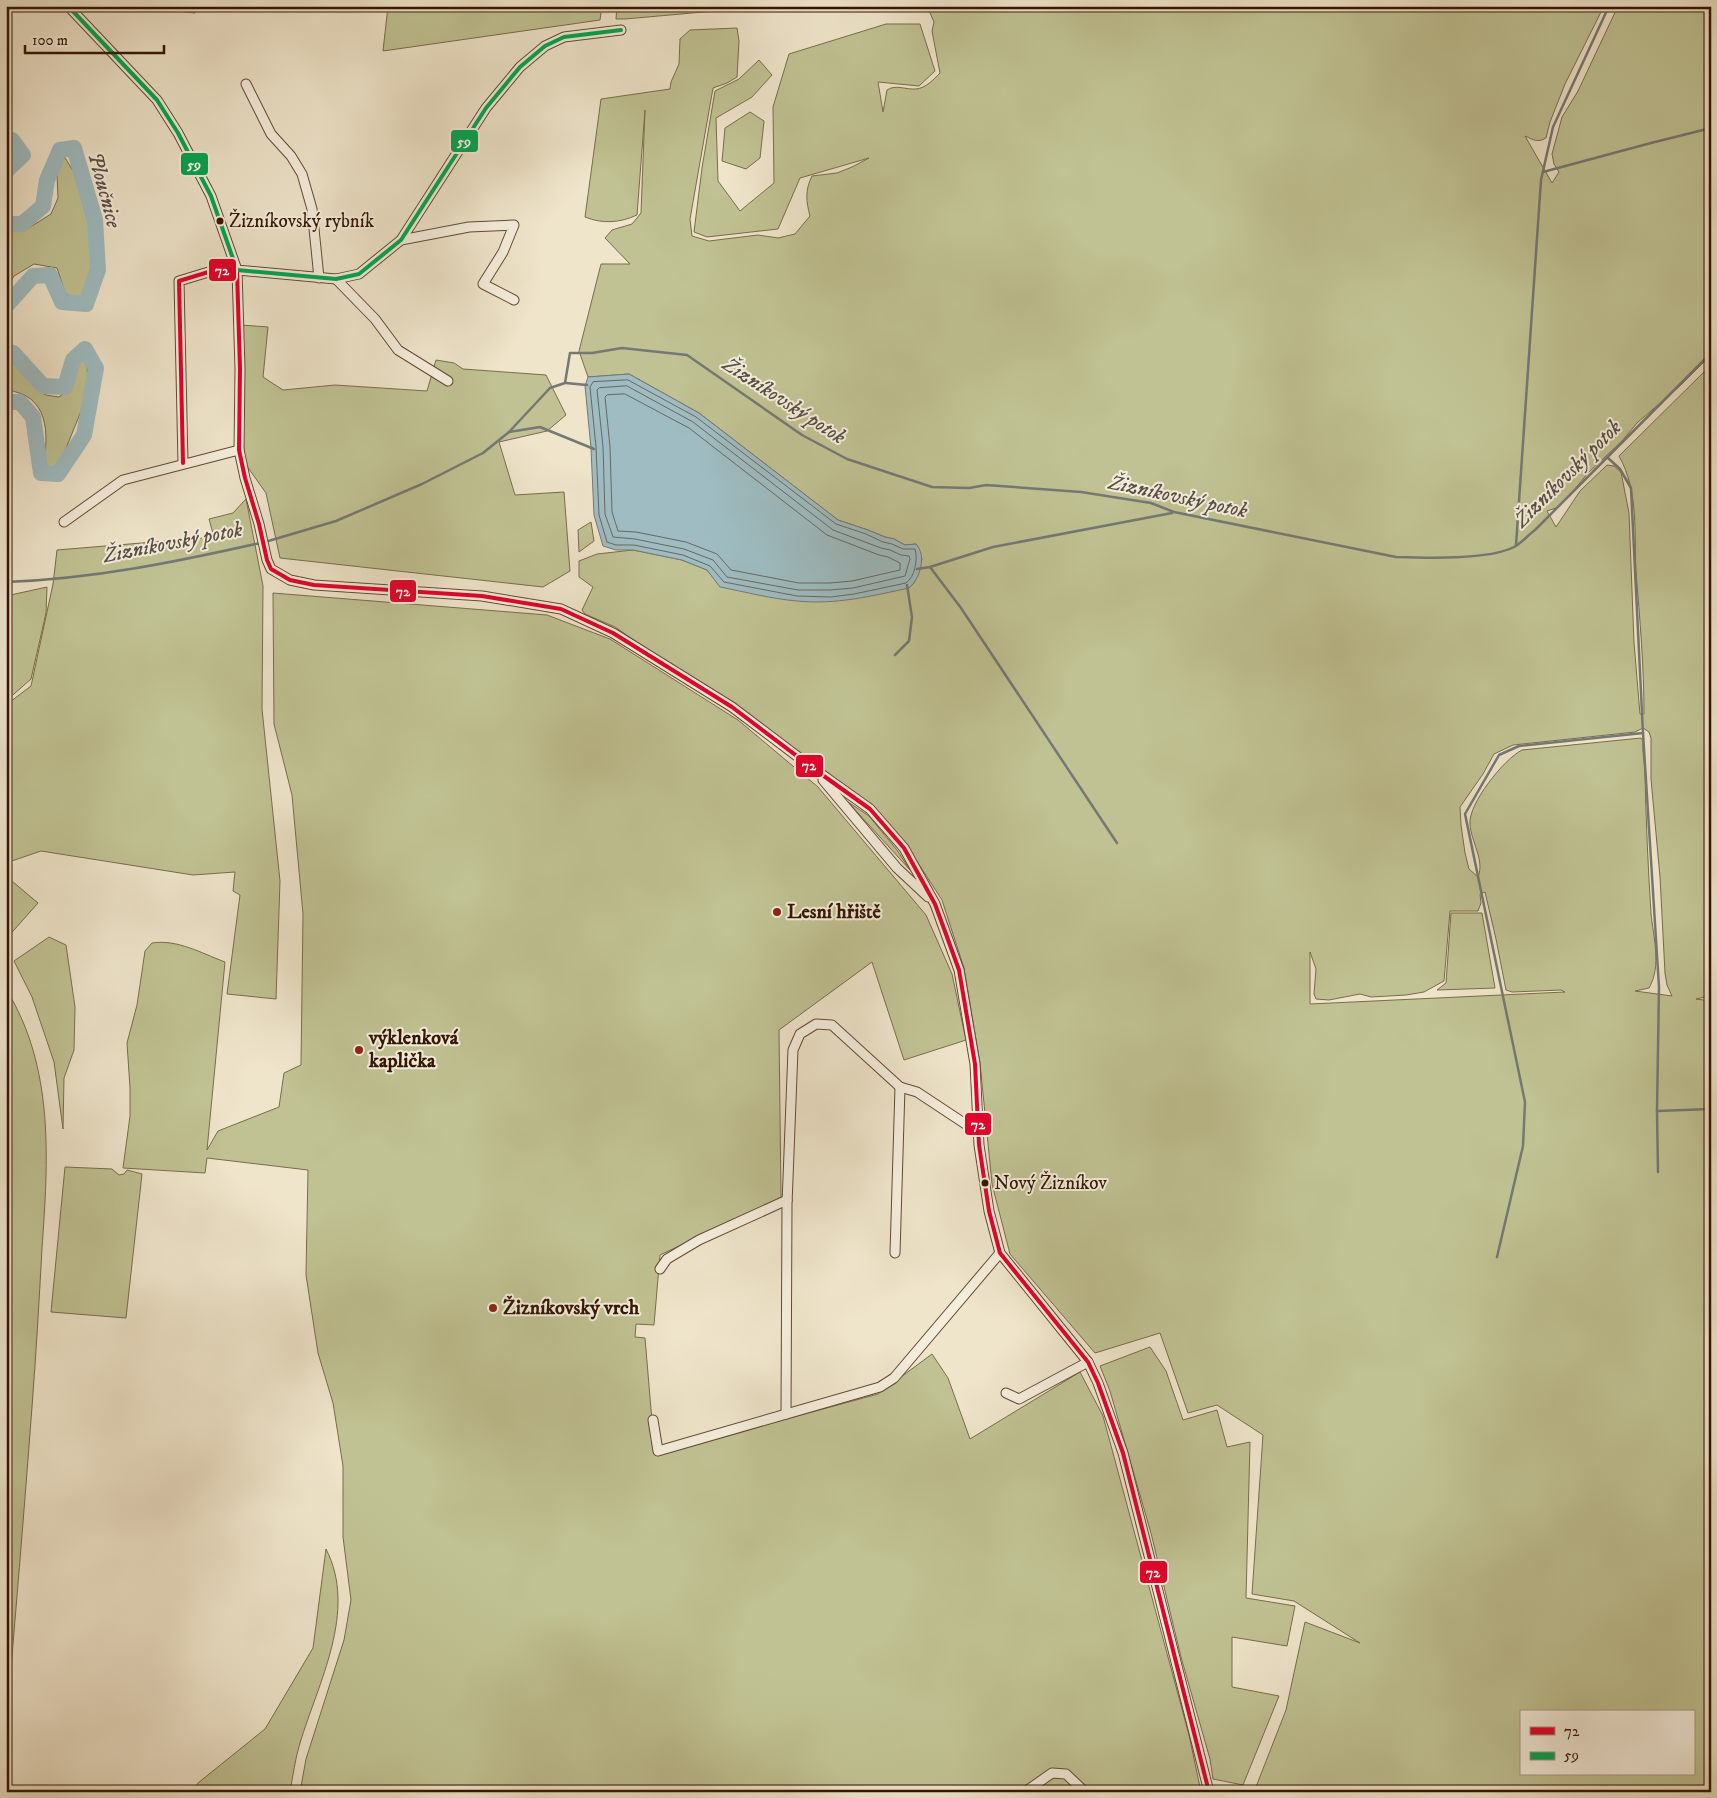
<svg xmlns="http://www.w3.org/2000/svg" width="1717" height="1798" font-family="'IM FELL DW Pica',serif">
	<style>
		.green { fill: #c0c293; stroke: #7a6c4a; fill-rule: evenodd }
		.water { fill: #9ebcc1; stroke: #747974 }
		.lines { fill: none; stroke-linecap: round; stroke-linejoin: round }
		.shore { stroke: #696861; stroke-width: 1 }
		.stream { stroke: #747974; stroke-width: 2.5 }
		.river { stroke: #9ebcc1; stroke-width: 16 }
		.minor-casing { stroke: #634934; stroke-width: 11 }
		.minor { stroke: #f5eedd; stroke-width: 9 }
		.bus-1-casing { stroke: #f5eedd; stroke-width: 8 }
		.bus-2-casing { stroke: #f5eedd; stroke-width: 8 }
		.bus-1 { stroke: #e4002b; stroke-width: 4 }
		.bus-2 { stroke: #00a651; stroke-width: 4 }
		.bus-dot { fill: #341501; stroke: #f5eedd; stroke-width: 2 }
		.poi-dot { fill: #8f2418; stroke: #f5eedd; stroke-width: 2 }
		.labels { text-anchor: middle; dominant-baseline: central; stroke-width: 4; stroke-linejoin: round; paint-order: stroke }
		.bus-label { font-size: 19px; fill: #341501; stroke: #f5eedd; text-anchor: start }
		.poi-label { font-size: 20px; font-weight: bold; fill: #341501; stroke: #f5eedd; text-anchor: start }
		.water-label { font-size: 21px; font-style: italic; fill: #594f44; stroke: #f5eedd }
		.line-badge { stroke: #f5eedd; stroke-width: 2 }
		.badge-label { font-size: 14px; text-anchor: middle; font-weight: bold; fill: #fff }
	</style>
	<rect width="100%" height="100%" fill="#efe5cb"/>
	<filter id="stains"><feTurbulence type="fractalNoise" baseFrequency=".004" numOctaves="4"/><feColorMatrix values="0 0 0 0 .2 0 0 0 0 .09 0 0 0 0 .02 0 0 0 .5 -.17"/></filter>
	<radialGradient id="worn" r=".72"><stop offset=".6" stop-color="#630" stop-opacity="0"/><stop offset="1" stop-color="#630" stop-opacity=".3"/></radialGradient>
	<g class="green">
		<polygon points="129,6 194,6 195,13"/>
		<polygon points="388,6 602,6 600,20 383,51"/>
		<polygon points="617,6 737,6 737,9 625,19 616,19"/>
		<path d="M 927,6 L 1604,6 L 1565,84 L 1550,122 L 1546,138 C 1537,143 1534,140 1525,136 L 1552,183 L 1559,172 L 1554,164 L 1552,154 L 1562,117 L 1578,91 L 1618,6 L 1711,6 L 1711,355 L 1681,385 L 1637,423 L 1622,441 L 1588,473 L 1570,495 L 1556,508 L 1547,511 L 1556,527 L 1580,491 L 1607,465 L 1614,466 L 1621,472 L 1629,513 L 1634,643 L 1640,714 L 1644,714 C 1644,667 1640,620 1636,572 C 1634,533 1639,492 1619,456 L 1711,365 L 1711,999 L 1705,997 L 1696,999 L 1711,1001 L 1711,1792 L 1254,1792 L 1286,1710 L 1305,1622 L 1360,1643 L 1294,1601 L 1252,1594 L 1263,1435 L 1217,1405 L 1188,1413 L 1160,1333 L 1095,1353 L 1010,1254 L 992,1184 L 980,1063 L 964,968 L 942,900 L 907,846 L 812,762 L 615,627 L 585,614 L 582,610 L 593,587 L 579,577 L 579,561 L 597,554 L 633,550 L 682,560 L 707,570 L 721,587 L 914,583 L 922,559 L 916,544 L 905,545 L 894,539 L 885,537 L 868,530 L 838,520 L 699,413 L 629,374 L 588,377 L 579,351 L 601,264 L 630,264 L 605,238 L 612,230 L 632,224 L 641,213 L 645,110 L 637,215 C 620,223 602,224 585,217 L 601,99 L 670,89 L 671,82 L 679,64 L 680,39 L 690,30 L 737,28 L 739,41 L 737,77 L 727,83 L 713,88 L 690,219 L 692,236 L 709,241 L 758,235 L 778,238 L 795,234 L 810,216 C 806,201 805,190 812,176 L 837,173 L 852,167 L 869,158 L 800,178 L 778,229 L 707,237 L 694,232 L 702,168 L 715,91 L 739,79 L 759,60 L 772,75 L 752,97 L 716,118 L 718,181 L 740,211 L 774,183 L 773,107 L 789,54 L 886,24 L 920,24 L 935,71 L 919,86 L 878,82 L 883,112 L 887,90 C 896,84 906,90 916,89 C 926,88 933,80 940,73 L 932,31 L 934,22 ZM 1643,728 L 1649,732 L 1651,738 L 1651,779 L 1660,877 L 1665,973 L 1667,985 L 1672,996 L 1635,991 L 1649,988 C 1662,966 1653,936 1651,913 C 1648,867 1646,821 1645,775 C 1645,763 1642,753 1643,741 L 1641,738 L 1522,750 C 1504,759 1468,804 1470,824 C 1471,842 1485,860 1478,877 L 1469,869 L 1465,853 L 1461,825 L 1460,807 L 1483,774 L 1494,754 L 1513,745 L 1635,732 ZM 1485,892 L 1496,939 L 1506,990 L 1512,992 L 1561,990 L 1565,992 L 1310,1004 L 1310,952 L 1316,969 L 1314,994 L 1316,999 L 1329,1000 L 1360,994 L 1371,997 L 1406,995 L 1424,992 L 1444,981 L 1450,911 L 1478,911 L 1481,903 L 1480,894 ZM 1521,1712 L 1693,1712 L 1693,1774 L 1521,1774 Z"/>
		<polygon points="750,112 764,121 760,158 746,169 722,161 725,128"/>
		<polygon points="64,156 75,174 96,252 80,302 76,303 65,292 57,268 34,264 14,276 6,289 6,231 27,229 51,214 58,198 57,174"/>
		<polygon points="241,325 268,327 263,377 283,390 335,385 427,391 436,360 454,363 463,369 546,375 566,415 547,431 499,442 515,495 564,492 570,571 543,587 280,558 266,493 244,462"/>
		<path d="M 6,359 L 22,367 L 38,391 L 46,395 L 59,397 L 70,388 L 80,359 L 87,361 L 88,394 L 60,463 L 47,471 L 43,468 C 49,434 50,395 6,390 Z"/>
		<polygon points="246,499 263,586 262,709 280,881 276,999 227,994 240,895 233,891 235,872 193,875 41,851 6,863 6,705 31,686 53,584 57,550 214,537 209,519 233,513"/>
		<polygon points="591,522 594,541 579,552 578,530"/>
		<polygon points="47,587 46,613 31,679 6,701 6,596"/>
		<path d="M 273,593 L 547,615 L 610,639 L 738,720 L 818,787 L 926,915 L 952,974 L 966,1040 L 904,1060 L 872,962 L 779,1030 L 781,1198 L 660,1255 L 654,1325 L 636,1324 L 635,1337 L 645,1338 L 654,1445 L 662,1453 L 878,1394 L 932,1354 L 948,1378 L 970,1439 L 1080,1372 L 1103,1416 L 1189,1735 L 1201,1792 L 300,1792 L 306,1759 L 344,1640 L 351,1600 L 343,1537 L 343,1466 L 333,1403 L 318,1353 L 306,1275 L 308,1170 L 207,1158 L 205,1173 L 123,1168 L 130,1116 L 130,1088 L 127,1043 L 137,1005 L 145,951 L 152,943 C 177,939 201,953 225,962 L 207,1150 L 218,1131 L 279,1107 L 284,1073 L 301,1065 L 303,914 L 292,795 L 274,724 Z"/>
		<polygon points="848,802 869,816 897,850 910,870"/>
		<polygon points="6,876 38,903 6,939"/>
		<polygon points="1451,913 1482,913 1495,988 1437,990 1446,983"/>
		<polygon points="49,937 66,945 75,1007 74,1050 64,1078 63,1129 54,1062 32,997 14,961"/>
		<path d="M 6,989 C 55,1068 48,1161 42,1249 C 39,1302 36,1355 32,1407 C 24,1514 15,1621 6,1727 Z"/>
		<polygon points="65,1167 112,1169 119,1175 124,1174 127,1170 142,1174 126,1318 51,1312"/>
		<polygon points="1150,1347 1166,1371 1183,1420 1217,1410 1227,1447 1250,1442 1246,1598 1295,1606 1287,1646 1232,1637 1232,1687 1279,1696 1243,1785 1213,1779 1210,1759 1181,1657 1151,1533 1110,1391 1100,1366"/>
		<path d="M 326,1549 C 358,1611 318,1683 300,1743 C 295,1759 293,1776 290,1792 L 193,1792 L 198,1783 L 265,1729 L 313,1648 Z"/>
	</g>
	<path class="water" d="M 629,374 L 699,413 L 838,520 L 868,530 L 885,537 L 894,539 L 905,545 L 916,544 C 927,555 920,579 909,588 C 872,596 835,605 797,601 C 772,599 746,592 720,587 L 707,570 L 682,560 L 633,550 L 616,550 L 603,546 L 594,515 L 591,448 L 585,386 L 588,377 Z"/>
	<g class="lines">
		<g class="shore">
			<path d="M 628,380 L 696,417 L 836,524 L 866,534 L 883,542 L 892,544 L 903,549 L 915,549 C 918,559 915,577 906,583 L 854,594 L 831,597 L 797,596 L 724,582 L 710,566 L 683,555 L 634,545 L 616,545 L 607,542 L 599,515 L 596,447 L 590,387 L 593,382 Z"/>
			<polygon points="627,386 693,422 833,530 881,548 890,550 901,555 909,556 910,559 905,576 853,588 830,590 798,590 727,577 713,560 684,549 635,539 613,537 605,514 603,447 597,390 599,388"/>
			<polygon points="625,394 689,428 827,535 879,555 888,557 900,563 900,570 852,581 830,583 799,583 731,570 717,554 686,542 636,532 618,531 612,512 610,447 605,397 607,395"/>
		</g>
		<g class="stream">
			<polyline points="1543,172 1651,143 1711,128"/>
			<polyline points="566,383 587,385"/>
			<polyline points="509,432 540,427 594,449"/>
			<path d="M 265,542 L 336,521 L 422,484 L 483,453 L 509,432 L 550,388 L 565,383 L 570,353 L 592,353 L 622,348 L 687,355 L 802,435 L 847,459 L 932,487 L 969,488 L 986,485 L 1081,492 L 1151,503 L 1174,512 L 1396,557 C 1426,558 1489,560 1514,547 C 1522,543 1528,535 1535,530 L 1711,353"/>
			<polyline points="1516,545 1541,180 1553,127 1609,6"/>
			<polyline points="930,567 961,608 1117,843"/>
			<polyline points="917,569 930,567 993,547 1172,513"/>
			<path d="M 6,582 C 92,579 176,562 260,543"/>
			<polyline points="895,655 909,641 912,617 907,585"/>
			<polyline points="1643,733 1659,987 1657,1111 1711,1109"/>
			<polyline points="1657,1111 1658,1172"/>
			<polyline points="1497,1257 1523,1146 1525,1102 1465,814 1499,755 1519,746 1643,733 1631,488 1620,469 1608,458"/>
		</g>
		<g class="river">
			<polyline points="6,138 12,140 23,155 6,171"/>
			<polyline points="6,224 22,224 43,206 47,180 60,150 74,148 95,220 98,270 86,304 62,302 50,275 33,276 6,306"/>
			<polyline points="6,350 13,353 43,386 65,387 73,360 85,349 96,368 84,435 58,474 41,473 33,417 20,402 6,402"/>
		</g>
		<defs>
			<g id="minor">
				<polyline points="68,6 157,100 178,133 211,196 237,270 336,279 359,274 401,240 486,108 520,67 545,46 564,37 621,30"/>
				<polyline points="246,84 271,134 291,156 302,174 312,209 319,278"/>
				<polyline points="401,240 469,227 514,225 503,252 483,284 514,300"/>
				<polyline points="336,279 375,319 398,350 448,381"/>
				<polyline points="183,463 179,281 215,270 237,270 240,369 239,450 245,478 259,524 267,560 271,569 290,580 314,585 482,596 561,609 613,633 732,707 814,769 870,809 904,848 935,904 959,970 975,1064 979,1145 989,1211 1000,1253 1088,1362 1098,1383 1123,1453 1209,1792"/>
				<polyline points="64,522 123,480 239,450"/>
				<polyline points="823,780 897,868 928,897"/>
				<polyline points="895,1253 900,1087"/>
				<polyline points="660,1269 667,1259 699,1240 787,1200"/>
				<polyline points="1006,1393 1019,1399 1088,1362"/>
				<polyline points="786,1414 787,1204 793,1050 800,1034 816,1024 832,1025 900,1087 917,1092 979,1133"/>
				<polyline points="653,1420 658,1451 880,1387 894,1378 1000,1253"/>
				<polyline points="1025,1792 1052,1773 1066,1774 1085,1792"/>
			</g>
		</defs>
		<use href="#minor" class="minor-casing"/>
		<use href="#minor" class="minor"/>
		<defs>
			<polyline id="bus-1" points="183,463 179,281 215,270 237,270 240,369 239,450 245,478 259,524 267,560 271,569 290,580 314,585 482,596 561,609 613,633 732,707 814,769 870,809 904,848 935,904 959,970 975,1064 979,1145 989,1211 1000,1253 1088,1362 1098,1383 1123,1453 1209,1792"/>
			<polyline id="bus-2" points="68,6 157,100 178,133 211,196 237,270 336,279 359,274 401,240 486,108 520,67 545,46 564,37 621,30"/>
		</defs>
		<use href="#bus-1" class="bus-1-casing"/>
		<use href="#bus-2" class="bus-2-casing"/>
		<use href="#bus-1" class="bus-1"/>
		<use href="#bus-2" class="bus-2"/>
	</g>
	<g class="bus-dot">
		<circle cx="220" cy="221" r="4.5"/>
		<circle cx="985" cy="1183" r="4.5"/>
	</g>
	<g class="poi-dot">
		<circle cx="777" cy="912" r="5"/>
		<circle cx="359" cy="1050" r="5"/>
		<circle cx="493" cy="1308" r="5"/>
	</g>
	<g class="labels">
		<g class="bus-label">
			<text x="229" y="221">Žizníkovský rybník</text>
			<text x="994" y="1183">Nový Žizníkov</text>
		</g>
		<g class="poi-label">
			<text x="787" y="912">Lesní hřiště</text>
			<text x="369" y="1038">výklenková<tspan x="369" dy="23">kaplička</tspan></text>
			<text x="503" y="1308">Žizníkovský vrch</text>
		</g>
		<g class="water-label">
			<text transform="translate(104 190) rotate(75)">Ploučnice</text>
			<text transform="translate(784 401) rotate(33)">Žizníkovský potok</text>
			<text transform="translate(1568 474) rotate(-45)">Žizníkovský potok</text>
			<text transform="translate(1178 497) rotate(12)">Žizníkovský potok</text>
			<text transform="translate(173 543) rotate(-11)">Žizníkovský potok</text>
		</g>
	</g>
	<g class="line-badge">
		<rect x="450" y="129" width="29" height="24" rx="5" fill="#00a651"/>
		<rect x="180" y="152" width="29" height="24" rx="5" fill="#00a651"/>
		<rect x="208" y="258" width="29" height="24" rx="5" fill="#e4002b"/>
		<rect x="389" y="579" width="28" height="24" rx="5" fill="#e4002b"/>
		<rect x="795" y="754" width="29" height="24" rx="5" fill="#e4002b"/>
		<rect x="964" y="1112" width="28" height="24" rx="5" fill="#e4002b"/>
		<rect x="1139" y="1560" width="29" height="24" rx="5" fill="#e4002b"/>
	</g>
	<g class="badge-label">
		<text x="464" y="146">59</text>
		<text x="194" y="169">59</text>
		<text x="222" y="275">72</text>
		<text x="403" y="596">72</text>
		<text x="809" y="770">72</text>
		<text x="978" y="1129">72</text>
		<text x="1153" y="1577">72</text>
	</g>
	<rect width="1717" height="1798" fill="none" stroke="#efe5cb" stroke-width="25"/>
	<rect x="8" y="8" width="1702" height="1783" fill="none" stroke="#341501" stroke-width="2.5"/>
	<rect x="12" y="12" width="1692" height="1773" fill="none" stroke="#341501"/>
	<rect x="1520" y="1710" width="175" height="65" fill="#f5eedd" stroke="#a89785"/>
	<rect x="1530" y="1727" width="25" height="8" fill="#e4002b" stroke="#a89785"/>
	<text x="1564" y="1736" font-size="15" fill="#341501">72</text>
	<rect x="1530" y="1752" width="25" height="8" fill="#00a651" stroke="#a89785"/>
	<text x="1564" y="1760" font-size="15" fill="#341501">59</text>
	<path d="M25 45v8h139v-8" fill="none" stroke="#341501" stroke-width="2.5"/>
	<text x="32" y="45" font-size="15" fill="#341501" stroke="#f5eedd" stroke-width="4" paint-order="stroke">100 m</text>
	<rect width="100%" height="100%" filter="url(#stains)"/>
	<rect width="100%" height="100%" fill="url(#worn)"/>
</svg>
